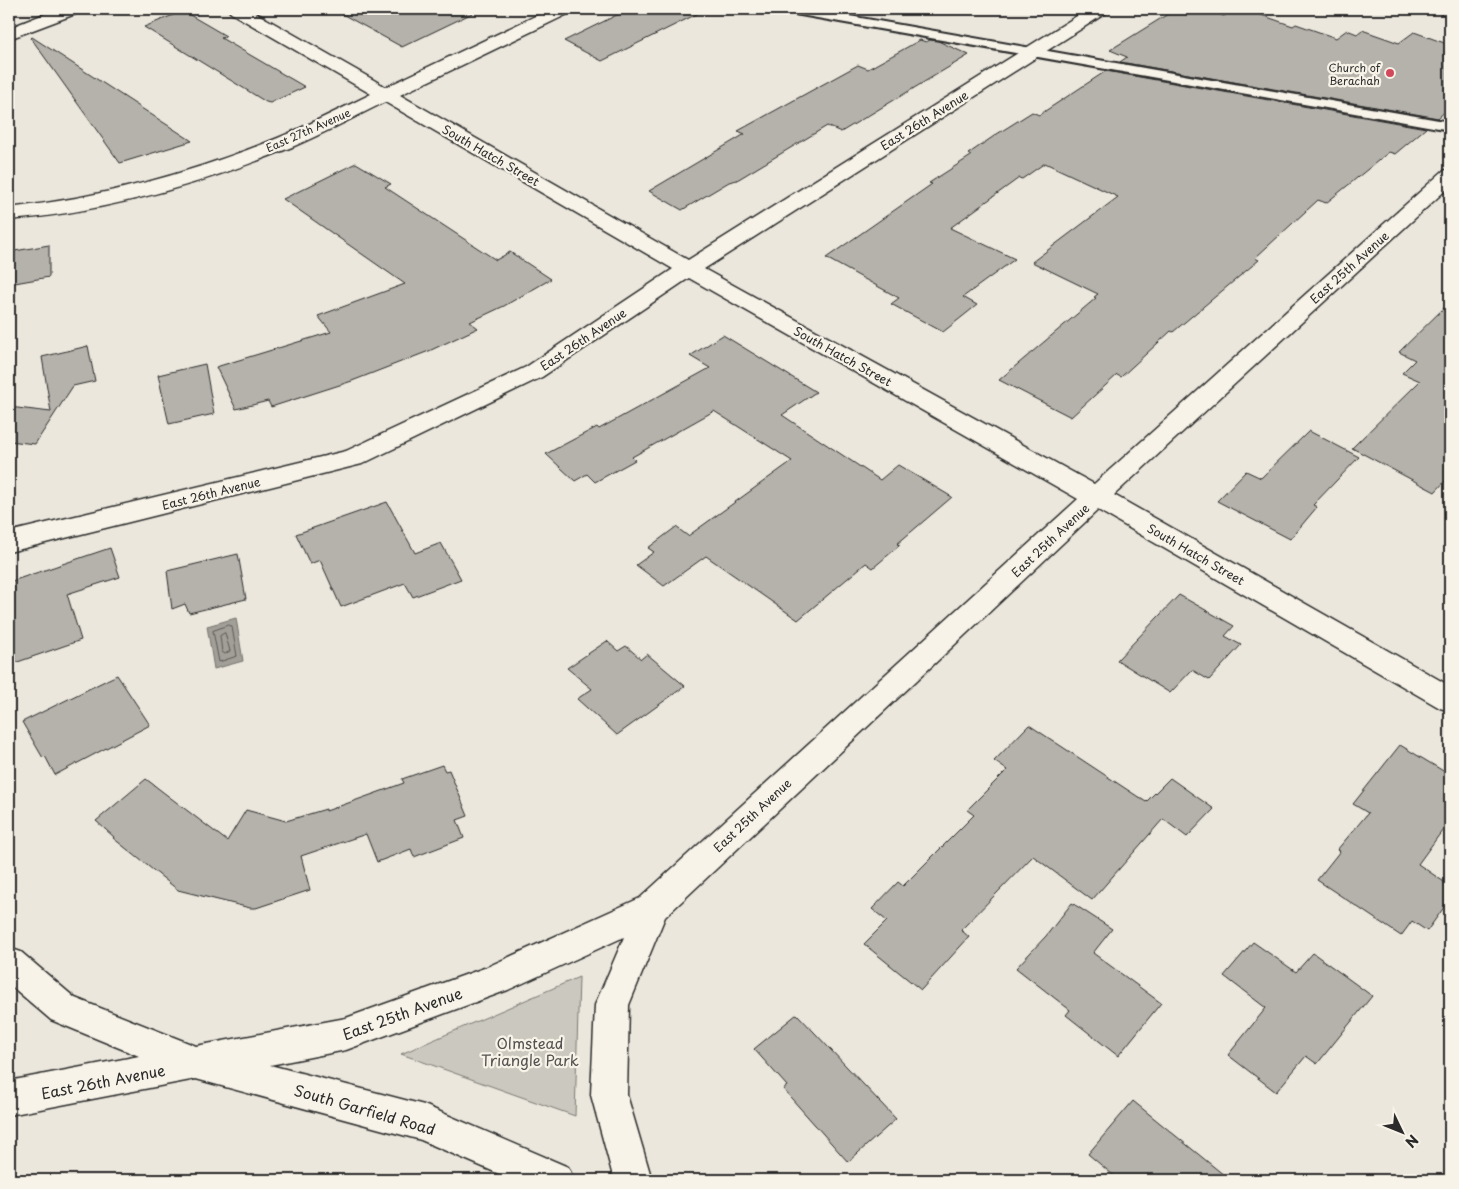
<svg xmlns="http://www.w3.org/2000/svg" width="1459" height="1189" font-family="'Playpen Sans',sans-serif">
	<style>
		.green { fill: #cbc8bf; stroke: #7b7a75 }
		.water { fill: #a29f98; stroke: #72716c }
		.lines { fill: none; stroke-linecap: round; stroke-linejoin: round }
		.shore { stroke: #5b5957; stroke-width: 1 }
		.building { fill: #b5b2ab; stroke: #2b2b2b }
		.service-casing { stroke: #2b2b2b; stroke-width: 4 }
		.minor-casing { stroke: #2b2b2b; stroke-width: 3 }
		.secondary-casing { stroke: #2b2b2b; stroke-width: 3 }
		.service { fill: #f7f3e8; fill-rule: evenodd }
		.minor { fill: #f7f3e8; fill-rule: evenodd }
		.secondary { fill: #f7f3e8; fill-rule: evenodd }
		.poi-dot { fill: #d1495b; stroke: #f7f3e8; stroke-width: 2 }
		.labels { text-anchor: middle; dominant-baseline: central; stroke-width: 4.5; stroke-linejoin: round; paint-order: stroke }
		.far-poi-label { font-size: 11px; fill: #2b2b2b; stroke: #f7f3e8; text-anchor: end }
		.far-street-label { font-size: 11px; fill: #2b2b2b; stroke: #f7f3e8 }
		.street-label { font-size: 12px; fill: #2b2b2b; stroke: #f7f3e8 }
		.near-street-label { font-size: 15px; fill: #2b2b2b; stroke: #f7f3e8 }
		.near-park-label { font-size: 15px; fill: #535250; stroke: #f7f3e8 }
	</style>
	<rect width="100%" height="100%" fill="#ebe7dd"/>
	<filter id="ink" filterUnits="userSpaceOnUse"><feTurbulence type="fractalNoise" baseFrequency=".02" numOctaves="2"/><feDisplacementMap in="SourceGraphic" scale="10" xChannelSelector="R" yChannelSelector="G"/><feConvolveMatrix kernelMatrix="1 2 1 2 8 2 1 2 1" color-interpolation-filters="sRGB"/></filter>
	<g filter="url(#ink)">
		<polygon class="green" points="579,977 575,1116 401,1054"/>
		<polygon class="water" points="236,618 243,661 214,669 207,626"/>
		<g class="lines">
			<g class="shore">
				<polygon points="229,625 232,627 237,656 219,662 213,631"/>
				<polygon points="225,633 230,651 225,654 222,652 220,636"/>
			</g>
		</g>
		<g class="building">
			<polygon points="333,9 481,9 402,47"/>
			<polygon points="629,9 707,9 602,61 564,41"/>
			<polygon points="1176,9 1205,9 1224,16 1234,9 1244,9 1293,26 1296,24 1336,38 1347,30 1357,34 1362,30 1399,43 1414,32 1450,45 1450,107 1438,118 1120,62 1127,57 1110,50"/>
			<polygon points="183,11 226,36 221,38 305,87 270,103 266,102 144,27"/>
			<polygon points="32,37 192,141 120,163 31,38"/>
			<polygon points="920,40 926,42 930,40 938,41 969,55 841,132 827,126 737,180 729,182 682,210 649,191 745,134 738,131 858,65 868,69"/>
			<polygon points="1106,71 1426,128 1395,154 1389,152 1326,203 1318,200 1255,258 1259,260 1173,332 1171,331 1121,377 1117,375 1071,417 999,380 1096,298 1094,297 1098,294 1032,262 1118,197 1045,163 1022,179 1019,178 950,228 1015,259 963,297 977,305 943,332 891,304 899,298 826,258 932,184 929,183 971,156 968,154 997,134 1032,112 1039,115"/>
			<polygon points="356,163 391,184 385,187 496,260 510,252 551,279 504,306 470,322 478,328 429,351 352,381 271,407 268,401 236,409 216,367 331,332 318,316 405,284 283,199"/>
			<polygon points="49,245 49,277 9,284 9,252"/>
			<polygon points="1450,302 1450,476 1435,492 1352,448 1420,381 1402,373 1415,360 1399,352"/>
			<polygon points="723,335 816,392 782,415 880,480 898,465 952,497 897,544 900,545 873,568 866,563 798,620 706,556 664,586 636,565 654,552 648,548 676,527 688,536 792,461 714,411 632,457 635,460 595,482 587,474 575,481 546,454 597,427 599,429 710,368 690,356"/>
			<polygon points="88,346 95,381 73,386 35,444 9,441 9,407 51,412 42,357"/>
			<polygon points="205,364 214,414 169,424 158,375"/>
			<polygon points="1309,431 1359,457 1313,505 1317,507 1290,539 1217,501 1246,471 1261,478"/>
			<polygon points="387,502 415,553 441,543 461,579 413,597 405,583 341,607 320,560 310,564 296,534"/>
			<polygon points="110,548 120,577 67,594 81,640 9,665 9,582"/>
			<polygon points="238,554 246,599 189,613 185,604 172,609 167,571"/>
			<polygon points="1179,595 1234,626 1225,636 1241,645 1209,680 1192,670 1170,693 1117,660"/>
			<polygon points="607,641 618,651 626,646 641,659 647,654 685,686 617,735 577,699 592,689 567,668"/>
			<polygon points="117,675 150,725 55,775 45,756 43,758 22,722"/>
			<polygon points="1029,725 1146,802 1170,778 1214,809 1187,837 1163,819 1092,900 1033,856 961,930 969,937 921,990 864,944 887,921 872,909 898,882 903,886 974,815 967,810 1007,770 994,761"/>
			<polygon points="1400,745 1450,775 1450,820 1418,864 1450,886 1450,899 1427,931 1412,921 1401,936 1317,880 1340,851 1337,850 1368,813 1353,804"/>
			<polygon points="442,765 445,771 449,770 468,816 457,820 464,838 414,857 411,849 377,862 366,834 301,856 310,890 256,908 250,908 178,890 113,838 114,837 96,821 146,779 227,841 246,810 286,821 326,809 326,811 404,783 402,779"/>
			<polygon points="1072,903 1112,929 1093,953 1161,1003 1118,1056 1066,1015 1070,1010 1016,968 1046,936"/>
			<polygon points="1253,942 1296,972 1313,953 1372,996 1317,1064 1306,1056 1276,1092 1228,1055 1266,1008 1224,976"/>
			<polygon points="797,1014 896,1119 848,1162 783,1089 787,1086 754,1049"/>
			<polygon points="1133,1101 1230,1180 1119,1180 1088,1154"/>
		</g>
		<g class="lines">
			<defs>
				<polygon id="service" points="783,9 810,9 1450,122 1450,130 789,13 784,12"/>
				<g id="minor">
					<polygon points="57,9 81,9 78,13 9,39 9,28"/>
					<path d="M 228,9 L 249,9 L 386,87 L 550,9 L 573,9 L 570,13 L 400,95 L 688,260 L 1088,9 L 1109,9 L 1106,13 L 704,269 L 1094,484 L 1443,171 L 1450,169 L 1450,186 L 1114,495 L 1450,686 L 1450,711 L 1440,708 L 1098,510 L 665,917 L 629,1005 L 627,1095 L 652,1180 L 614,1180 L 591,1095 L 595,1005 L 624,937 L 508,990 L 346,1050 L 270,1065 L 424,1105 L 568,1167 L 574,1180 L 513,1180 L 421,1140 L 196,1079 L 9,1115 L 9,1081 L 139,1056 L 51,1020 L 9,984 L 9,948 L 21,952 L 75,998 L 196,1046 L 346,1018 L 487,967 L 640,898 L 1078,499 L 689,278 L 542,377 L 362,464 L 9,552 L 9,532 L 346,451 L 526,367 L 673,269 L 385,102 C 354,117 323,134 292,147 C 202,184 106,212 9,220 L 9,208 C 104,197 189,174 278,138 C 309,125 340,109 371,94 L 231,13 Z"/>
				</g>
				<polygon id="secondary" points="1438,9 1450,9 1450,14 1441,13"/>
			</defs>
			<use href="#service" class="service-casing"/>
			<use href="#minor" class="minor-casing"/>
			<use href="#secondary" class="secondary-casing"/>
			<use href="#service" class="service"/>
			<use href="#minor" class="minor"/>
			<use href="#secondary" class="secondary"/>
		</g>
	</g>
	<circle class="poi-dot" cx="1390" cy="73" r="5"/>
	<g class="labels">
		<g class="far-poi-label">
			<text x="1380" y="67">Church of<tspan x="1380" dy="13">Berachah</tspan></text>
		</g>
		<g class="far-street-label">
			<text transform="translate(308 130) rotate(-24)">East 27th Avenue</text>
		</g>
		<g class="street-label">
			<text transform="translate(924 120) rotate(-32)">East 26th Avenue</text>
			<text transform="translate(491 155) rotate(30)">South Hatch Street</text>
			<text transform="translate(1349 267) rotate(-42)">East 25th Avenue</text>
			<text transform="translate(583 339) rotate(-34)">East 26th Avenue</text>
			<text transform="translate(843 356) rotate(29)">South Hatch Street</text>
			<text transform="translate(211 493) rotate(-14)">East 26th Avenue</text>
			<text transform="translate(1050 540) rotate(-43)">East 25th Avenue</text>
			<text transform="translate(1196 554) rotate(30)">South Hatch Street</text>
			<text transform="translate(752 815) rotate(-43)">East 25th Avenue</text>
		</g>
		<g class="near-street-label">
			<text transform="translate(402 1013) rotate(-20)">East 25th Avenue</text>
			<text transform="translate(103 1081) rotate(-11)">East 26th Avenue</text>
			<text transform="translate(365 1109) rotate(16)">South Garfield Road</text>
		</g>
		<g class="near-park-label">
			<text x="530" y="1042">Olmstead<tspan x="530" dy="17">Triangle Park</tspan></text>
		</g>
	</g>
	<rect width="1459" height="1189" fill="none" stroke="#f7f3e8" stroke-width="30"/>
	<rect x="15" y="15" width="1429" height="1159" fill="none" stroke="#2b2b2b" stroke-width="2" filter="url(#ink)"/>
	<g transform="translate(1402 1132) rotate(133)" stroke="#f7f3e8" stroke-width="4" paint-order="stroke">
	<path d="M0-4L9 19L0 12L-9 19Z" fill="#2b2b2b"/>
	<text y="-8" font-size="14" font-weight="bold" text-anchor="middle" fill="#2b2b2b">N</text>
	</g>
</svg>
